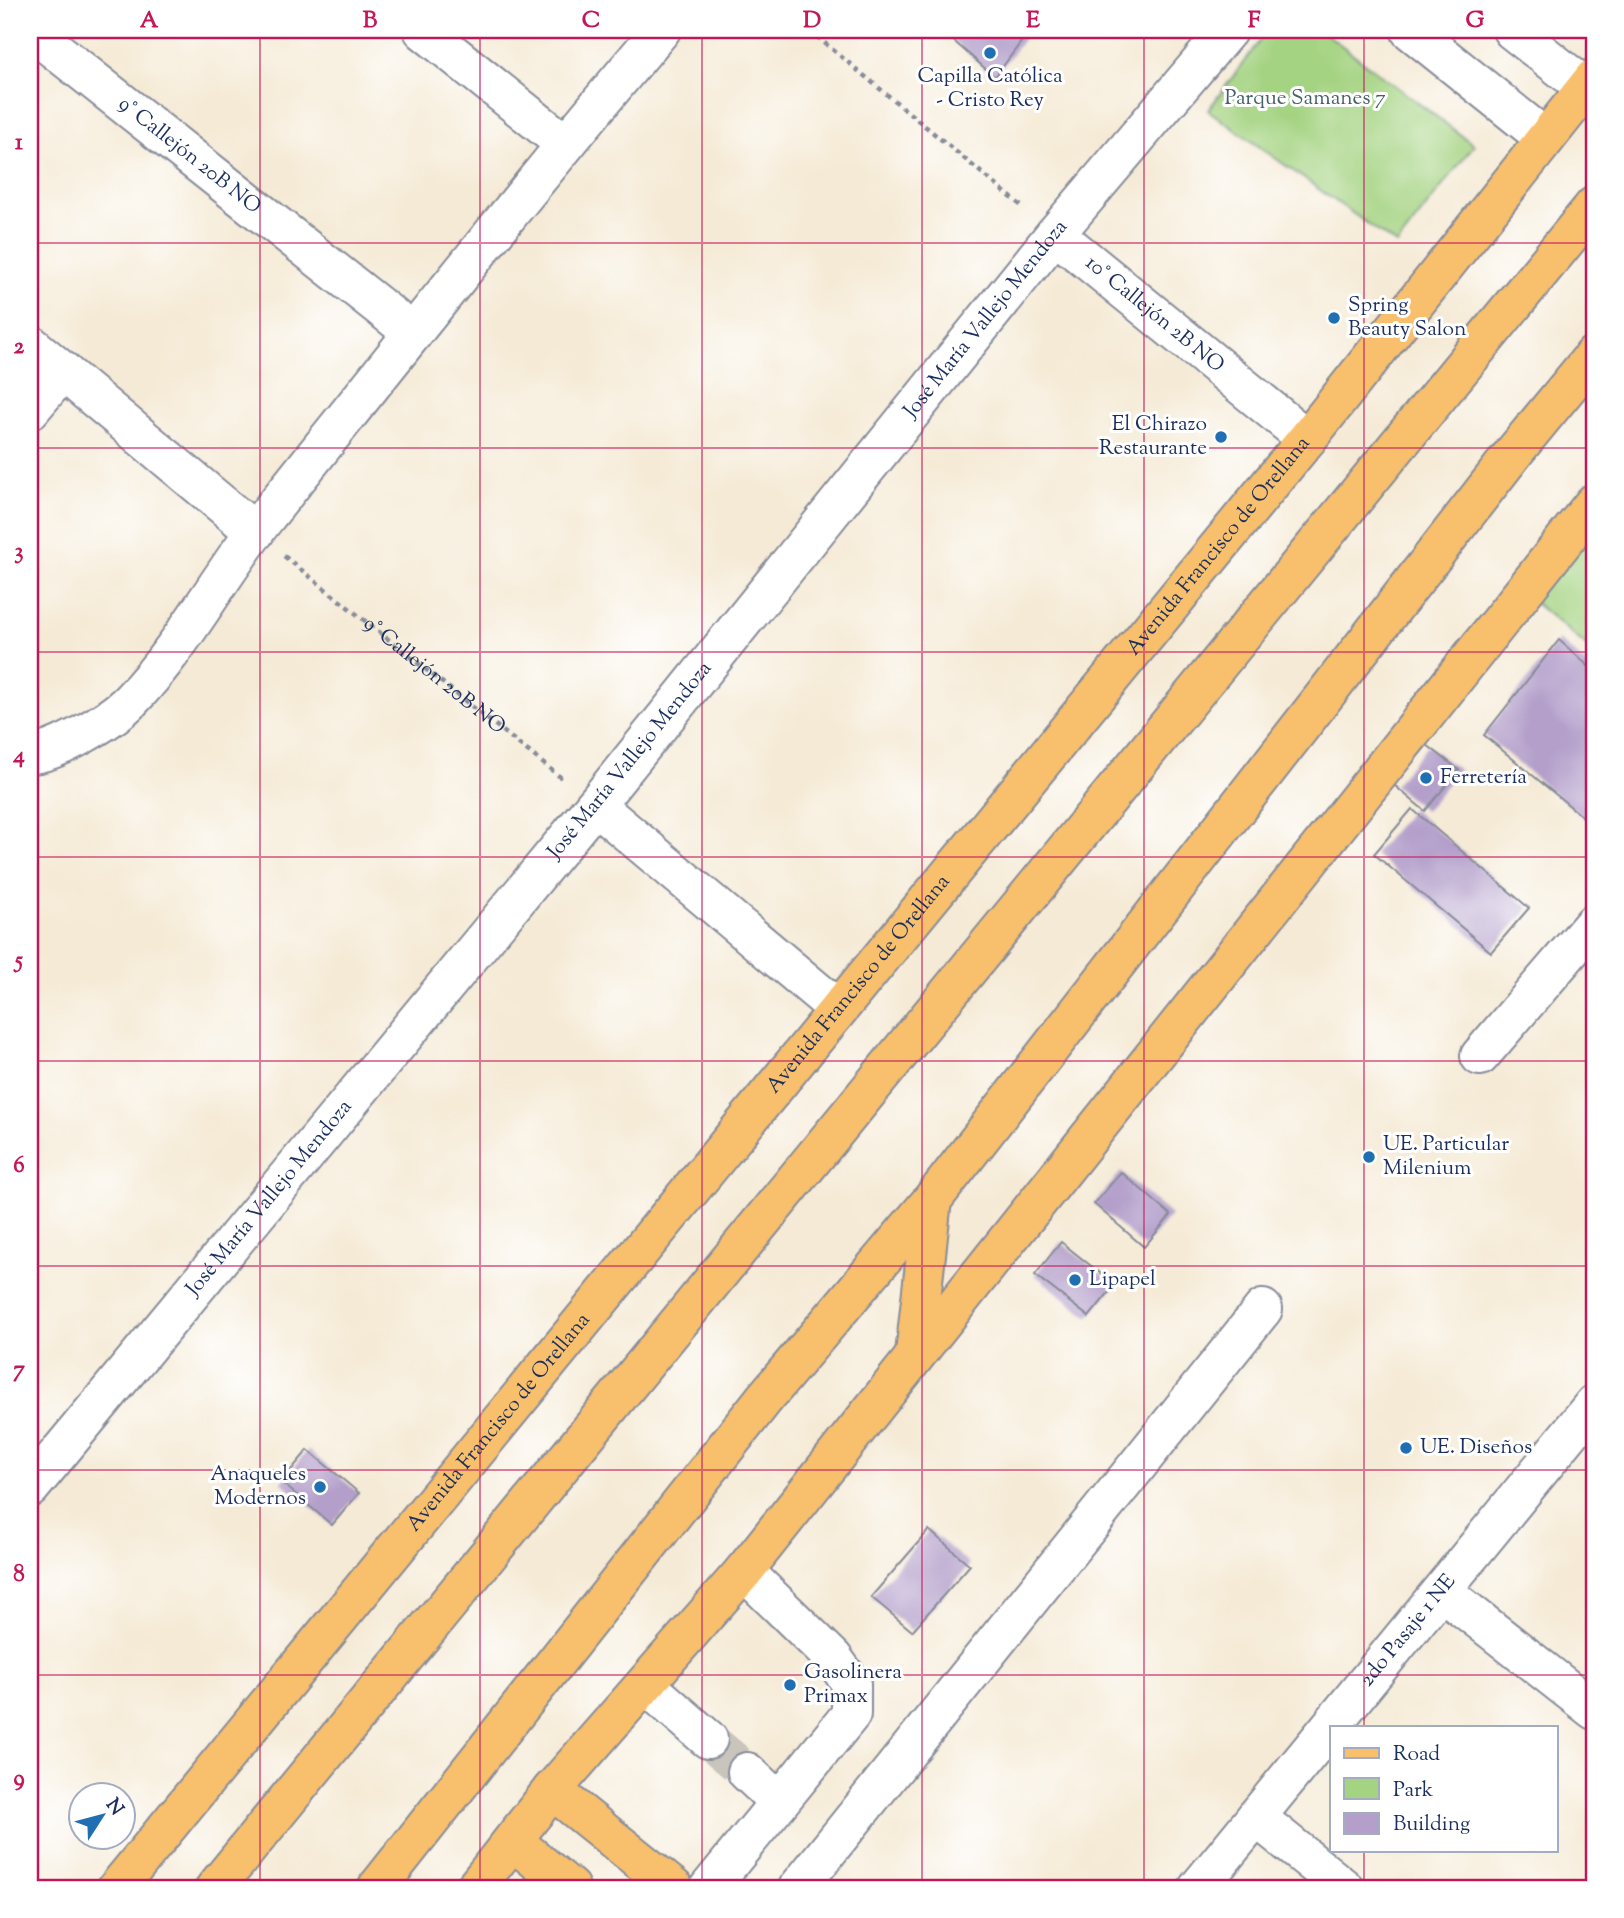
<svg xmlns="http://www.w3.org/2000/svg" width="1624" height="1918" font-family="'Sorts Mill Goudy',serif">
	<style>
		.green { fill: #a4d381; stroke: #608170; stroke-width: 2 }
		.building { fill: #b39fca }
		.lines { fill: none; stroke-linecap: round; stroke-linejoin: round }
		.minor-tunnel { stroke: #c9c5bd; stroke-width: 38; stroke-dasharray: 38 19; stroke-linecap: butt }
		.minor-casing { stroke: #888c9a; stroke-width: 42 }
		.major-casing { stroke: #888c9a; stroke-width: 42 }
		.highway-casing { stroke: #888c9a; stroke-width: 42 }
		.path { stroke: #888c9a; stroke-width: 4.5; stroke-dasharray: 5 5; stroke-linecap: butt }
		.minor { stroke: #fff; stroke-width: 38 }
		.major { stroke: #f8bf6c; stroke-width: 38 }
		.highway { stroke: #f8bf6c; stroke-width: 38 }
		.grid { fill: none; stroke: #c2185b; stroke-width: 2; stroke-opacity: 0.55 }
		.poi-dot { fill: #1f6fb2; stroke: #fff; stroke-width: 2.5 }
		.labels { text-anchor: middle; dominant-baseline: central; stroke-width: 6; stroke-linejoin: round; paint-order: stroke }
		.poi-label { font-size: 21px; fill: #1b2f5e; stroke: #fff; text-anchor: start }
		.park-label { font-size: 21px; fill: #446068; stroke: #fff }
		.street-label { font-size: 21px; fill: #1b2f5e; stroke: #fff }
		.neatline { fill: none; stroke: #c2185b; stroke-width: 2.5 }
		.grid-label { font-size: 23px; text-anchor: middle; font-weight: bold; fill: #c2185b }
	</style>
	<rect width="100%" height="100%" fill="#fff"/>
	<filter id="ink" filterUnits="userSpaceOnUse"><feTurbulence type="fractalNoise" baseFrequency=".0143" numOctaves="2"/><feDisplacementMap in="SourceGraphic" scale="14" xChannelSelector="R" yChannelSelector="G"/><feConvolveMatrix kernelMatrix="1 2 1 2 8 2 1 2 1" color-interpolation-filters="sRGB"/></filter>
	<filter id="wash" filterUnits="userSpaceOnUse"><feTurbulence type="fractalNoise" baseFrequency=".00686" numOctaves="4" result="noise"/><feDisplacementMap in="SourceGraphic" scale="28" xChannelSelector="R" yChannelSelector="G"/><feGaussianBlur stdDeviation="1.57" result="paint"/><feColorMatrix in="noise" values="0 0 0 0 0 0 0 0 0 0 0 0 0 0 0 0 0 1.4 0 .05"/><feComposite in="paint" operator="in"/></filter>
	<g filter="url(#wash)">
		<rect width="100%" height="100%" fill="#f5ead5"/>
		<g class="green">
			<polygon points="1268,30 1321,30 1474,145 1397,245 1208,110"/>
			<polygon points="1594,503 1594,652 1523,593"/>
		</g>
		<g id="blocks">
			<g class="building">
				<polygon points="941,30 1030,30 995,77"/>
				<polygon points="1559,640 1594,671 1594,826 1484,735"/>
				<polygon points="1427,745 1459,770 1425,811 1394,785"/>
				<polygon points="1412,809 1529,908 1491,952 1374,854"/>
				<polygon points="1121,1172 1171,1215 1144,1247 1094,1204"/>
				<polygon points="1061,1242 1115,1285 1089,1317 1035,1275"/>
				<polygon points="308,1450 359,1493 332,1525 281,1482"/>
				<polygon points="929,1530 970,1565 912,1631 871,1597"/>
			</g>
		</g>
	</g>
	<g filter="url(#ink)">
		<use href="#blocks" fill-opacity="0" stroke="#888c9a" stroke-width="2"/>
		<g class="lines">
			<polyline class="minor-tunnel" points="708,1739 747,1772"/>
			<defs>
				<g id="minor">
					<path id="s2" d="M 30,30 L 413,333"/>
					<polyline points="423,30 565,144"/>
					<polyline points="1410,30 1545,138"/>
					<polyline points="1512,30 1586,88"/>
					<path id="s3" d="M 1055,234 L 1307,439"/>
					<polyline points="30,344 255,532"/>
					<polyline points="30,410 63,371"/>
					<path d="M 30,754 C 55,754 113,719 131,700 C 182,647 217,580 262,522 C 394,357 525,191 661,30"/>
					<polyline points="595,805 838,1009"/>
					<polyline points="1480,1056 1594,923"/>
					<path id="s4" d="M 30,1488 L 595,805 L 1055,234 L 1228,30"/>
					<polyline points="1442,1591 1594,1710"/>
					<polyline points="647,1686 708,1739"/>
					<polyline points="747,1772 779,1802"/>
					<polyline points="1256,1817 1344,1888"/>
					<polyline points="709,1888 851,1714 851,1683 833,1658 744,1571"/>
					<polyline points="798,1888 1263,1309"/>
					<path id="s5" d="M 1198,1888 L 1594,1404"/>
				</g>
				<g id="major">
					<polyline points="552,1790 674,1888"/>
					<polyline points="513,1841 570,1888"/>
					<path id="s6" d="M 117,1888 L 1307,439 L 1594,78"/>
					<polyline points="475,1888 552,1790 744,1571 1594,503"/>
				</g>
				<g id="highway">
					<polyline points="915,1354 932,1200"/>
					<polyline points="215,1888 1594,206"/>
					<polyline points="377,1888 764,1399 932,1200 1515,451 1594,355"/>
				</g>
			</defs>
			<use href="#minor" class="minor-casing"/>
			<use href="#major" class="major-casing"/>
			<use href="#highway" class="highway-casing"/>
			<g class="path">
				<polyline points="809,30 1024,208"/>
				<path id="s1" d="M 284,556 L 564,780"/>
			</g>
			<use href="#minor" class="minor"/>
			<use href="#major" class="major"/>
			<use href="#highway" class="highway"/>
		</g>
	</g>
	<path class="grid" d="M 260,30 L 260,1888M 480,30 L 480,1888M 702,30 L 702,1888M 922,30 L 922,1888M 1144,30 L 1144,1888M 1364,30 L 1364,1727M 30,243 L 1594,243M 30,448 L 1594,448M 30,652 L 1594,652M 30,857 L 1594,857M 30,1061 L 1594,1061M 30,1266 L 1594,1266M 30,1470 L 1594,1470M 30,1675 L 1594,1675M 1364,1850 L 1364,1888"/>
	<g class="poi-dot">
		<circle cx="990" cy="53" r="7"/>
		<circle cx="1334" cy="318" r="7"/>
		<circle cx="1221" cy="437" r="7"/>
		<circle cx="1426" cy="778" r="7"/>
		<circle cx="1369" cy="1157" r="7"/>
		<circle cx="1075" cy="1280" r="7"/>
		<circle cx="1406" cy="1448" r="7"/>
		<circle cx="320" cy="1487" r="7"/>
		<circle cx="790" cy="1685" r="7"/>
	</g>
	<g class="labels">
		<g class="poi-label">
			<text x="990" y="77" text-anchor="middle">Capilla Católica<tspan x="990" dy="24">- Cristo Rey</tspan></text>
			<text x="1348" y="306">Spring<tspan x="1348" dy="24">Beauty Salon</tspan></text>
			<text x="1207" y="425" text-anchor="end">El Chirazo<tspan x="1207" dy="24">Restaurante</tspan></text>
			<text x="1440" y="778">Ferretería</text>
			<text x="1383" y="1145">UE. Particular<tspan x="1383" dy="24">Milenium</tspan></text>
			<text x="1089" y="1280">Lipapel</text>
			<text x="1420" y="1448">UE. Diseños</text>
			<text x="306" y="1475" text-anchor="end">Anaqueles<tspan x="306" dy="24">Modernos</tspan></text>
			<text x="804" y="1673">Gasolinera<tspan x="804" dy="24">Primax</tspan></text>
		</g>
		<g class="park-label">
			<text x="1305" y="99">Parque Samanes 7</text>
		</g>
		<g class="street-label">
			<text stroke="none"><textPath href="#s2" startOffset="203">9° Callejón 20B NO</textPath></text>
			<text stroke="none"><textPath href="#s3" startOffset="128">10° Callejón 2B NO</textPath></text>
			<text stroke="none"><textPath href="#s4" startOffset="1510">José María Vallejo Mendoza</textPath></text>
			<text stroke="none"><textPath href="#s6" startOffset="1736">Avenida Francisco de Orellana</textPath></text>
			<text stroke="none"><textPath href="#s1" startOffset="192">9° Callejón 20B NO</textPath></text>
			<text stroke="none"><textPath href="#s4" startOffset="943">José María Vallejo Mendoza</textPath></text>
			<text stroke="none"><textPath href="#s6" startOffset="1169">Avenida Francisco de Orellana</textPath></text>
			<text stroke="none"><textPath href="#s4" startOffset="376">José María Vallejo Mendoza</textPath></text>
			<text stroke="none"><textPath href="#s6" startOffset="602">Avenida Francisco de Orellana</textPath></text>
			<text stroke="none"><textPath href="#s5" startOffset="332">2do Pasaje 1 NE</textPath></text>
		</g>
	</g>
	<rect width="1624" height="1918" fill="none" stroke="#fff" stroke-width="77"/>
	<rect x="1330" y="1726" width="228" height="126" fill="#ffffff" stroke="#a4acbf" stroke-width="2"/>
	<rect x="1344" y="1748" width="35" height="10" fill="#f8bf6c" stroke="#a4acbf" stroke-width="2"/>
	<text x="1393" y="1760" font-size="21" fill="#1b2f5e">Road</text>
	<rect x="1344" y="1778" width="35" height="21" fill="#a4d381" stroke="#a4acbf" stroke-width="2"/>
	<text x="1393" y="1796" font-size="21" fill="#1b2f5e">Park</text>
	<rect x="1344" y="1813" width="35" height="21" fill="#b39fca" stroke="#a4acbf" stroke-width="2"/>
	<text x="1393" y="1830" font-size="21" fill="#1b2f5e">Building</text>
	<g transform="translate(102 1816) rotate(54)"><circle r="33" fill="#ffffff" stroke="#a4acbf" stroke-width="2"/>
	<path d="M0-5L12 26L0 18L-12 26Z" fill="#1f6fb2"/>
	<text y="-10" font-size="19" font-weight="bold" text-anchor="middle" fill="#1b2f5e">N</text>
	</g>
	<rect x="38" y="38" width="1548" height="1842" class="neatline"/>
	<g class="grid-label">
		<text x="149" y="27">A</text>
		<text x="370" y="27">B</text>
		<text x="591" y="27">C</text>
		<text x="812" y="27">D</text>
		<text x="1033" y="27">E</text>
		<text x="1254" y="27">F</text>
		<text x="1475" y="27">G</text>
		<text x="19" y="149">1</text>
		<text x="19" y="353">2</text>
		<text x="19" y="558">3</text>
		<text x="19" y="762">4</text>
		<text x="19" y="967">5</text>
		<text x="19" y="1172">6</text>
		<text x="19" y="1376">7</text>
		<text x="19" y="1581">8</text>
		<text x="19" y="1785">9</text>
	</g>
</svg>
